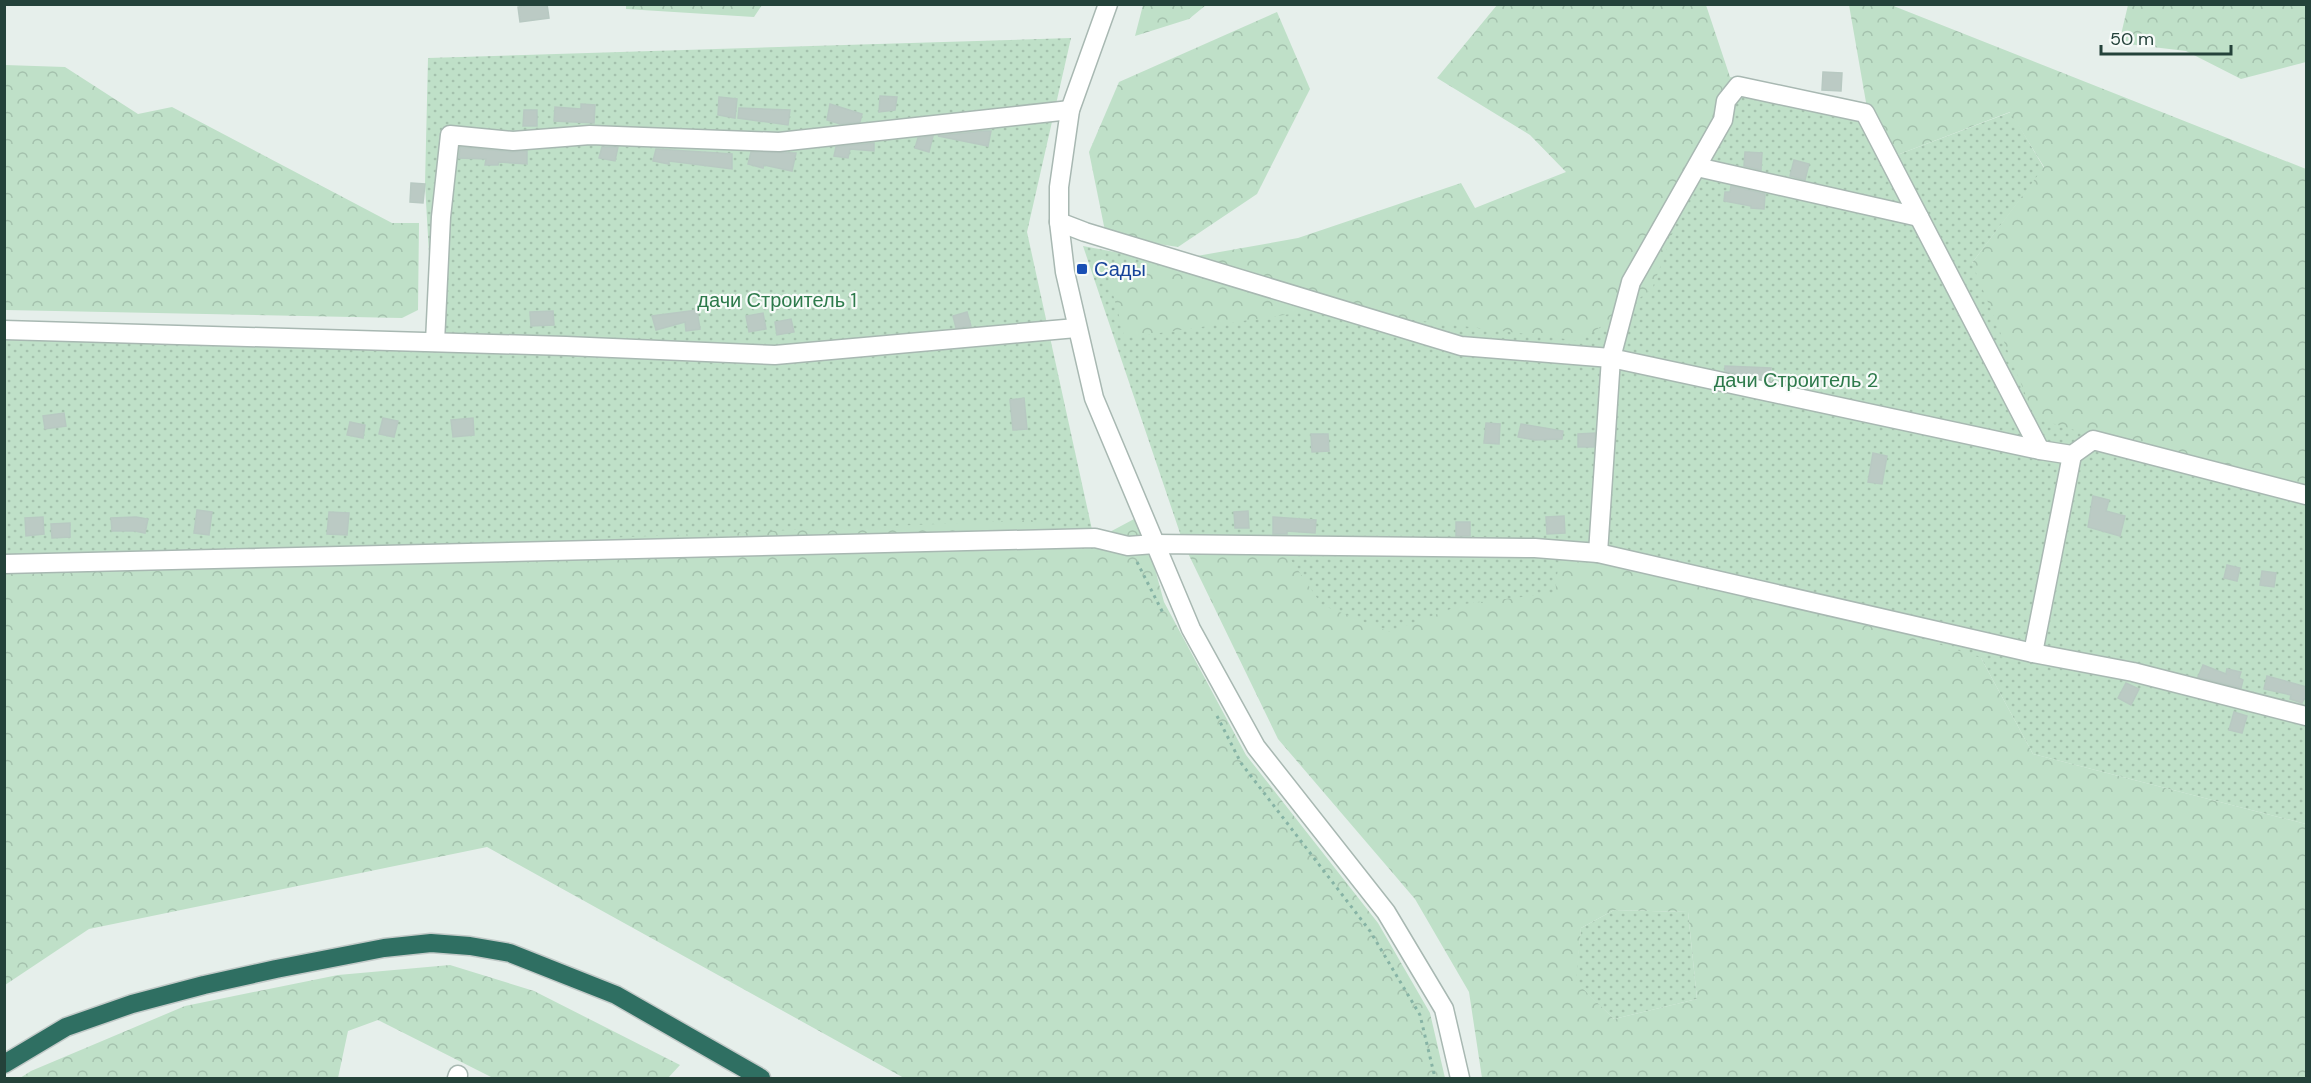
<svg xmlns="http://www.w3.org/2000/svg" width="2311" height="1083" font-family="'DM Sans',sans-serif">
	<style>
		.grass { fill: url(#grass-dots) }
		.forest { fill: url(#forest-crowns); fill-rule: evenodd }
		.building { fill: #bbcac4; stroke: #b8c9c2; stroke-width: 1.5 }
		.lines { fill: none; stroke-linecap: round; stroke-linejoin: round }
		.minor-casing { stroke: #a8b8b2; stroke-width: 21 }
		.highway-casing { stroke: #c2cac8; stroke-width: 21 }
		.path { stroke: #86b3a5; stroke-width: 3; stroke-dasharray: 3 4.5; stroke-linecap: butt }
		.minor { stroke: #fff; stroke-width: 18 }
		.highway { stroke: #2f6f62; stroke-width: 18 }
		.transit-dot { fill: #1a4fb4; stroke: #f7fbf9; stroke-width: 2 }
		.labels { text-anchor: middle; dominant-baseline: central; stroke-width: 4.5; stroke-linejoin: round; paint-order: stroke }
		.transit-label { font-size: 20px; fill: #164399; stroke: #f7fbf9; text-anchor: start }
		.park-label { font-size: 20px; fill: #2d7a4b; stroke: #f7fbf9 }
	</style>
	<defs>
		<pattern id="grass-dots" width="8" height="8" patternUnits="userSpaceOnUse" patternTransform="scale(1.5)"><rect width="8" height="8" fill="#bfe0c8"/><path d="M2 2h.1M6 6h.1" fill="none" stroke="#a4c1ad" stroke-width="1.8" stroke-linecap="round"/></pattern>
		<pattern id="forest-crowns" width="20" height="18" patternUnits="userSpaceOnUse" patternTransform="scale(1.5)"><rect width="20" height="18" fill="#bfe0c8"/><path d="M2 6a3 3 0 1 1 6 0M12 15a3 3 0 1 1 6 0" fill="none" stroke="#a4c1ad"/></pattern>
	</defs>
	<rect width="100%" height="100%" fill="#e6efeb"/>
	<g class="grass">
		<polygon points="1071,38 1027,232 1096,548 5,564 5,332 434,342 425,184 428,58"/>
		<polygon points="1730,77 1841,99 1897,155 2011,112 2044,168 1972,263 2306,501 2306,824 2033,754 1981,658 1370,658 1184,545 1083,246 1581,340"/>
		<polygon points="1614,910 1688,912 1697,999 1614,1019 1575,982 1581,928"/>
	</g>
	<g class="forest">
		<polygon points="626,5 762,4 762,5 754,17 626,9"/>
		<polygon points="1143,5 1143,4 1206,5 1189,19 1135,36"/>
		<polygon points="1497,5 1706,5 1730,77 1652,289 1581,341 1326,309 1125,338 1107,272 1298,238 1461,183 1475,208 1566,172 1530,135 1437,78"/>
		<polygon points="1849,5 1891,5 2306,169 2306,501 2035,418 1972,263 2044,167 2010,112 1897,155 1867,108"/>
		<polygon points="2128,5 2306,5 2306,62 2241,79 2186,51 2119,43"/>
		<polygon points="1277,12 1310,89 1257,194 1178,247 1106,236 1089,152 1119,82"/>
		<polygon points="5,65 65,67 138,114 172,107 392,223 419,223 418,310 402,318 5,310"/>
		<polygon points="1136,518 1151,554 1164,602 1246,755 1378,923 1430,1013 1445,1078 904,1078 487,847 89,929 5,985 4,563 1034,520 1089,543"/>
		<path d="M 1184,545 L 1284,550 L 1322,605 L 1389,632 L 1464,604 L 1555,593 L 1560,551 L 1758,585 L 1981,658 L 2033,754 L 2306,824 L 2306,1078 L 1482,1078 L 1469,992 L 1415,899 L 1278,739 ZM 1614,910 L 1688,912 L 1697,999 L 1614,1019 L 1576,982 L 1581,928 Z"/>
		<polygon points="450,965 534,991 680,1065 668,1078 493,1078 378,1020 348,1031 338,1078 20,1078 31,1071 185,1006 338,975"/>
	</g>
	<g class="building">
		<polygon points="533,4 547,4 549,18 520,22 518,7"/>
		<polygon points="1823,72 1842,73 1841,91 1822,90"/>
		<polygon points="880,96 897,97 895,110 879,112"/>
		<polygon points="719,97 737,99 735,118 718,115"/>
		<polygon points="581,104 595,105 594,123 554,121 555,107 581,109"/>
		<polygon points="830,104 862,114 860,122 840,124 827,120"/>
		<polygon points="739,108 790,110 788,125 738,118"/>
		<polygon points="524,110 537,110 537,126 523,126"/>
		<polygon points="984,131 991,131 988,146 938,136"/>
		<polygon points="933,136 929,152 915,148 918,138"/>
		<polygon points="874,143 874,151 850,149 848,158 834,156 836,147"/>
		<polygon points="460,147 512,152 527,151 527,164 499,162 498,165 485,165 486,159 459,158"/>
		<polygon points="602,147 618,147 615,161 599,158"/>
		<polygon points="656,149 732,154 732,169 669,161 669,164 653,161"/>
		<polygon points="751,152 796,153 792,171 764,165 763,168 748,164"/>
		<polygon points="1745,152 1762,153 1761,170 1744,166"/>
		<polygon points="1794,160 1809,164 1805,180 1790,176"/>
		<polygon points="411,183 425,184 423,203 410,202"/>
		<polygon points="1731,186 1765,194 1764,209 1751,208 1751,206 1724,201 1725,192 1730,192"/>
		<polygon points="697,310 700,329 686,331 685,322 656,330 652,316"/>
		<polygon points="553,311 554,325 531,326 530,312"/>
		<polygon points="967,312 971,326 956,328 953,316"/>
		<polygon points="763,313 766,329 749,332 746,316"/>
		<polygon points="791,319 794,332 777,335 775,322"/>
		<polygon points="1725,366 1771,368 1770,381 1725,371"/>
		<polygon points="1024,398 1027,429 1013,430 1010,400"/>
		<polygon points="64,413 66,426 45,429 43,416"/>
		<polygon points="383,418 398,421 394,437 379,434"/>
		<polygon points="473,418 474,435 453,437 451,420"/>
		<polygon points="350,422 365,425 363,438 347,435"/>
		<polygon points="1486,423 1500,424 1499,444 1484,443"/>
		<polygon points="1521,424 1563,431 1562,439 1535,440 1518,437"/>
		<polygon points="1595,433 1594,447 1578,447 1578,434"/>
		<polygon points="1311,434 1328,434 1329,451 1312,452"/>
		<polygon points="1873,453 1887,456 1882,484 1868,482"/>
		<polygon points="2093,496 2109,500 2106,511 2125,516 2120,536 2088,527"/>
		<polygon points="197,510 212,512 209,535 194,533"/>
		<polygon points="1248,511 1249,528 1235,528 1234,512"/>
		<polygon points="329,512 349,513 347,535 327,534"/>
		<polygon points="1564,516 1565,533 1547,534 1546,517"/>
		<polygon points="43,517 44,534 26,536 25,518"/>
		<polygon points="136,517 148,519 145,533 135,531 112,531 111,518"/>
		<polygon points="1273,517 1316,520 1315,533 1287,531 1287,534 1273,534"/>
		<rect x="1456" y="522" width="14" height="14"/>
		<polygon points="70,523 70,537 52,538 51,524"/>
		<polygon points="2227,565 2240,568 2237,581 2224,578"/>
		<polygon points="2262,571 2276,573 2274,587 2260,585"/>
		<polygon points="2203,665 2226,674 2227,669 2241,672 2239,678 2243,680 2241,688 2198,677"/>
		<polygon points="2267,676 2307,687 2307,699 2304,699 2302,703 2290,699 2291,695 2264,689"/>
		<polygon points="2126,683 2139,689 2131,705 2118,698"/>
		<polygon points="2234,712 2247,716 2242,733 2229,730"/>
	</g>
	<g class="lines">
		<defs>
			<g id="minor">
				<polyline points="1108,4 1070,110 1059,187 1059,222 1065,272 1094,398 1191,629 1256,747 1386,912 1444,1009 1460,1078"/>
				<polyline points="1697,167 1919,217"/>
				<polyline points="1059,222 1085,232 1461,346 1611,358 2040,450 2072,455 2093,440 2306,495"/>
				<polyline points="4,330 566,346 775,355 1076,328"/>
				<polyline points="435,342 441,217 450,135 513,141 590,135 779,142 1070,110"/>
				<polyline points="1598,553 1611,358 1631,282 1723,120 1726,101 1738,86 1865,113 2040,450"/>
				<polyline points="4,564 1095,538 1128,546 1155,544 1535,548 1598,553 2033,653 2133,672 2306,716"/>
				<polyline points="2033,653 2072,455"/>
				<polyline points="457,1078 458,1075"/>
			</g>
			<polyline id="highway" points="4,1064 66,1027 132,1004 204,985 276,969 384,948 431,943 470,946 510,953 616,995 761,1078"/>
		</defs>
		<use href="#minor" class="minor-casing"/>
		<use href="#highway" class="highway-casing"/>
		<g class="path">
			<polyline points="1137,562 1164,615"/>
			<polyline points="1217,716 1241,763 1370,931 1420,1015 1435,1078"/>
		</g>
		<use href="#minor" class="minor"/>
		<use href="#highway" class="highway"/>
	</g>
	<rect class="transit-dot" x="1076" y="263" width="12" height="12" rx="3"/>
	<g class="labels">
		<g class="transit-label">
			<text x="1094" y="269">Сады</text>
		</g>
		<g class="park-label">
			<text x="777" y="300">дачи Строитель 1</text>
			<text x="1796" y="380">дачи Строитель 2</text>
		</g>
	</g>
	<rect width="2311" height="1083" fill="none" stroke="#24423a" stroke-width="12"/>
	<path d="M2101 45v9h130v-9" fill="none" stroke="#24423a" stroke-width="3"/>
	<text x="2110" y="45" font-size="18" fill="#24423a" stroke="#f7fbf9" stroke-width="4.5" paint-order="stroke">50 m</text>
</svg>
